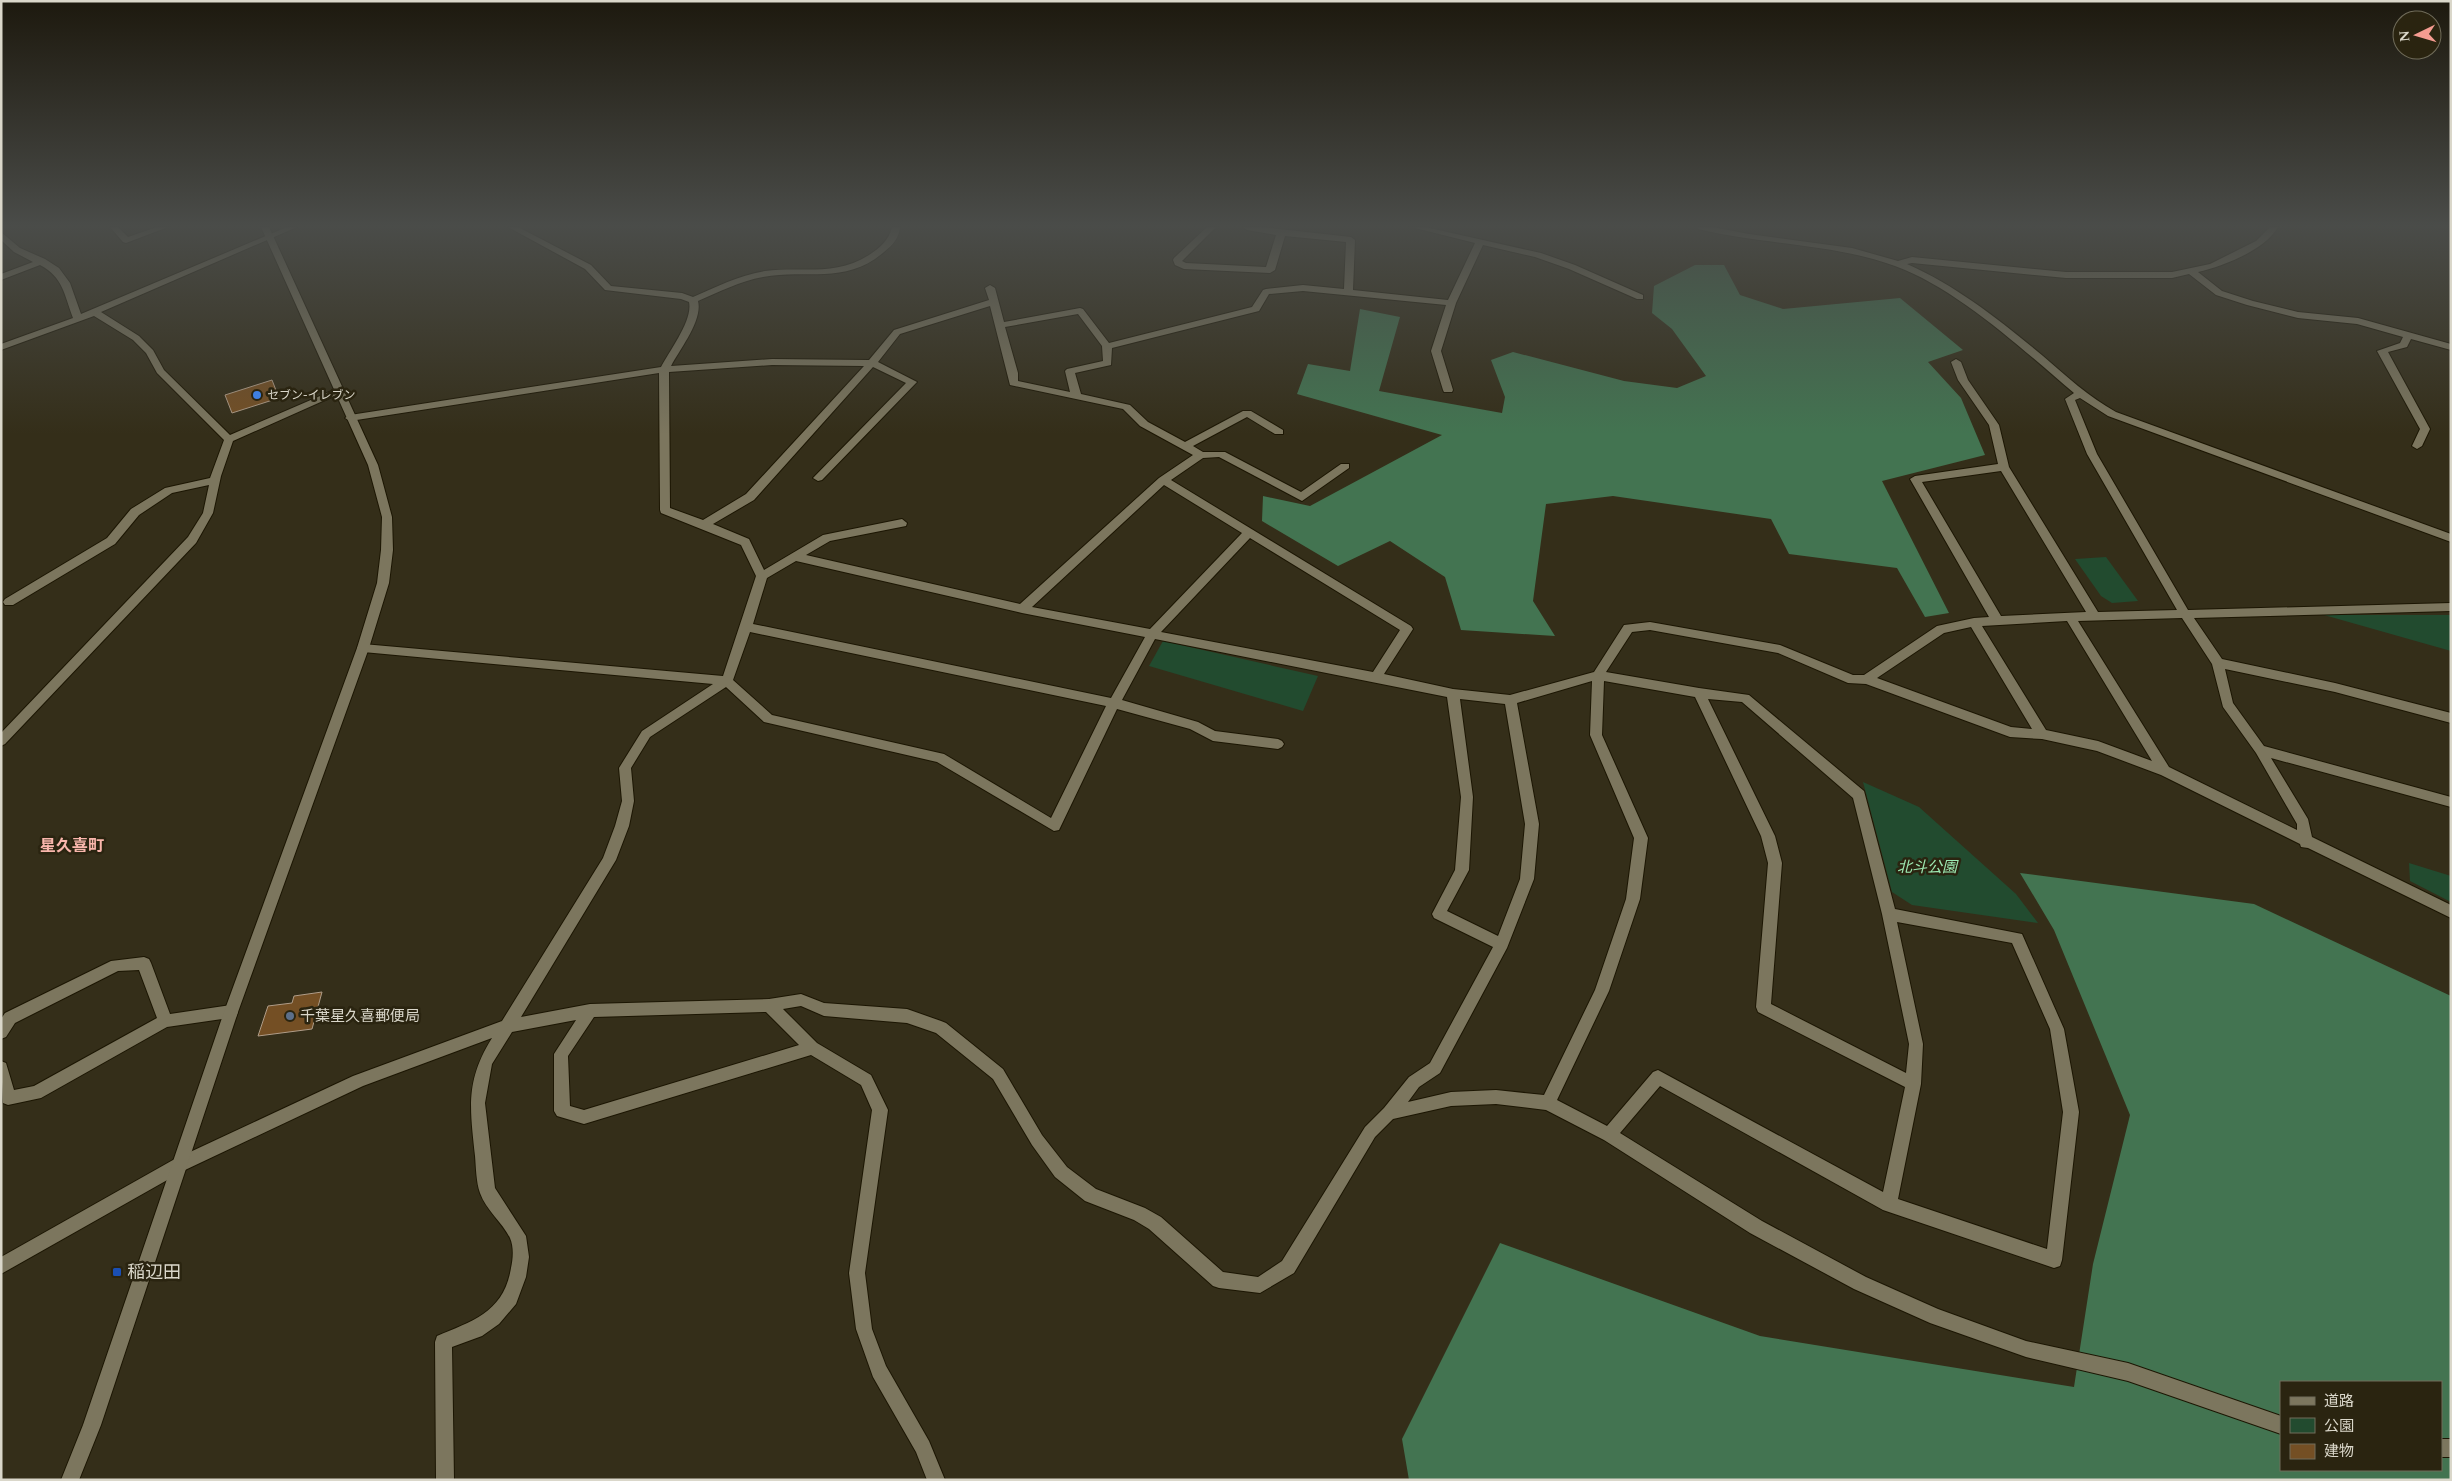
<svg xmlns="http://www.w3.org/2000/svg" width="2452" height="1481" font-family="Spectral,'Noto Sans JP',serif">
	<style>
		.green { fill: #224b2f }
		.forest { fill: #437451; fill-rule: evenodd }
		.building { fill: #744f24; stroke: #af9c88 }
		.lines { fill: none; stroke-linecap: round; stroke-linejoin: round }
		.minor-casing { stroke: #1c1603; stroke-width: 2 }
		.tertiary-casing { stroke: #1c1603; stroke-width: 2 }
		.minor { fill: #7c765e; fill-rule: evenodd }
		.tertiary { fill: #7c765e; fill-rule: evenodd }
		.shop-dot { fill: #3f7fe0; stroke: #2a2410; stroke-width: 2 }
		.service-dot { fill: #5c6f8a; stroke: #2a2410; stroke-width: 2 }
		.transit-dot { fill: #1a4fb4; stroke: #2a2410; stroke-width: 2 }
		.labels { text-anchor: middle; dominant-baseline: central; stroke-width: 5; stroke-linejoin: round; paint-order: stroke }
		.far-poi-label { font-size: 12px; fill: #dad7ca; stroke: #2a2410; text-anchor: start }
		.park-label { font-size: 15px; font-style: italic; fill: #9de9b2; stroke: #2a2410 }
		.poi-label { font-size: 15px; fill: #dad7ca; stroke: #2a2410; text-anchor: start }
		.neighbourhood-label { font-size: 16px; font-weight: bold; fill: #f9b6ac; stroke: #2a2410 }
		.near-poi-label { font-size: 18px; fill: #dad7ca; stroke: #2a2410; text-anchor: start }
	</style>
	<rect width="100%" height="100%" fill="#342e19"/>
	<g class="green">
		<polygon points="2106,557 2138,601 2112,603 2101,596 2075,559"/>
		<polygon points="2324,615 2451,615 2451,651"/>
		<polygon points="1163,641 1318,676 1303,711 1149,666"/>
		<polygon points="1863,782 1919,807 2016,894 2038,923 1912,905 1892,892"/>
		<polygon points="2409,863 2451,876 2451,902 2410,881"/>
	</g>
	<g class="forest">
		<polygon points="1695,265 1724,265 1740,295 1783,309 1900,298 1963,350 1928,362 1961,398 1985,455 1882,481 1949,613 1925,617 1897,568 1789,554 1771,519 1613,496 1546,504 1533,601 1555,636 1461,630 1445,577 1390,541 1338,566 1262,521 1263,496 1310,506 1442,435 1297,394 1308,364 1350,371 1360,309 1400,317 1379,391 1502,413 1505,397 1491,360 1513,352 1624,381 1677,388 1706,376 1672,329 1652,313 1654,286"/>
		<path d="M 2020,873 L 2254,904 L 2451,996 L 2451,1480 L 1409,1480 L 1402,1439 L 1500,1243 L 1760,1336 L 2074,1387 L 2093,1264 L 2130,1115 L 2054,930 ZM 2281,1382 L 2441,1382 L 2441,1470 L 2281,1470 Z"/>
	</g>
	<g class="building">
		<polygon points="272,380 279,398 232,413 225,395"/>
		<polygon points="322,992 312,1029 258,1036 268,1006 292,1003 294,996"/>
	</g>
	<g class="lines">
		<defs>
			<g id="minor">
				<polygon points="110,227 118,227 128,237 157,227 168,227 126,243 123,242"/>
				<path d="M 287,227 L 297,227 L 101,312 L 139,336 L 153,350 L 164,370 L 230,435 L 334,390 L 342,390 L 343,392 L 233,441 L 221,476 L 213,513 L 196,543 L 5,744 L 1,746 L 1,733 L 188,537 L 203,513 L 209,485 L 172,493 L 139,515 L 115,544 L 13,605 L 5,605 L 3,602 L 5,599 L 107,538 L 131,509 L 165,488 L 210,478 L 224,440 L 157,373 L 146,353 L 133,340 L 94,316 L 1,350 L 1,344 L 73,318 C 64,294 63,277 40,265 L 1,280 L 1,274 L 33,262 L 14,252 L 1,240 L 1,232 L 20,248 L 45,259 L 59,268 L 70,283 L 81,314 Z"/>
				<path d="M 508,227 L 518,227 L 591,265 L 611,286 L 682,293 L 693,297 C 716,287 739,275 765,271 C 802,266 834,277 869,255 C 880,248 889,240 892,227 L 900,227 C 899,238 893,245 884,252 C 846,285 807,269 763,277 C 740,281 719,292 698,301 C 703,320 680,349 671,366 L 772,359 L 869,360 L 894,330 L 989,300 L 985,288 L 990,285 L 995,288 L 1004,322 L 1080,308 L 1083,309 L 1109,343 L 1252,307 L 1263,290 L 1266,289 L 1303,285 L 1344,289 L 1346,242 L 1285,236 L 1275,270 L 1270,273 L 1184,269 L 1175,265 L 1173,260 L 1174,258 L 1207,227 L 1216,227 L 1182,261 L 1186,263 L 1266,267 L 1276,235 L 1247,230 L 1243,227 L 1260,227 L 1351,237 L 1355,240 L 1353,290 L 1448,300 L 1475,243 L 1411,227 L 1425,227 L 1541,253 L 1575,265 L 1643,295 L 1643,299 L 1637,299 L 1569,269 L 1535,257 L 1483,245 L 1456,303 L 1441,351 L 1453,390 L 1452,392 L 1444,392 L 1443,390 L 1431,351 L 1446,305 L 1303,291 L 1269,294 L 1259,311 L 1112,348 L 1111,365 L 1075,373 L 1081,394 L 1130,405 L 1148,422 L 1185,442 L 1243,411 L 1251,411 L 1283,430 L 1283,434 L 1275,434 L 1247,417 L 1193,446 L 1203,452 L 1225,452 L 1301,492 L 1341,464 L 1349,464 L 1349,468 L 1302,501 L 1219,457 L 1203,458 L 1171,480 L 1411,626 L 1413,629 L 1384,674 L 1453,689 L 1510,695 L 1594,672 L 1624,625 L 1650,622 L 1780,645 L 1853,675 L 1864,675 L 1937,626 L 1974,618 L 1989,617 L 1910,479 L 1915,476 L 1998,464 L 1989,425 L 1958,380 L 1951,362 L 1956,359 L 1961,362 L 1968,380 L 1999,425 L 2009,467 L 2098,612 L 2177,610 L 2087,454 L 2065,399 L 2074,393 C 2023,350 1958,289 1895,266 C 1832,243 1763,245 1698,229 L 1697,227 L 1712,227 L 1749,234 L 1852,248 L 1898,261 L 1912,257 L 2066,272 L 2172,272 L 2210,264 L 2256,241 L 2270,227 L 2278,227 C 2265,250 2224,266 2198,272 L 2222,291 L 2253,301 L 2298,312 L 2358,318 L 2451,344 L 2451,350 L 2411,339 L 2407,347 L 2388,352 L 2430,429 L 2422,446 L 2417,449 L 2412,446 L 2420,429 L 2377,351 L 2400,343 L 2403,337 L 2357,324 L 2298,318 L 2247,305 L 2216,295 L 2189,274 L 2172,278 L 2066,278 L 1912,263 L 1907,264 C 1957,286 2001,321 2043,356 C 2066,376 2089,397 2116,412 L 2451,534 L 2451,542 L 2108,416 L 2080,398 L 2075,400 L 2097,454 L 2188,610 L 2451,603 L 2451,611 L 2194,618 L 2222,659 L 2335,683 L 2451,713 L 2451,723 L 2335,692 L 2225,669 L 2233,703 L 2264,746 L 2451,797 L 2451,807 L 2271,758 L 2308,819 L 2312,837 L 2451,905 L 2451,918 L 2308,848 L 2301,847 L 2300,844 L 2161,775 L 2097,751 L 2042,739 L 2010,737 L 1866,684 L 1848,683 L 1778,653 L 1650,630 L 1632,632 L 1606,672 L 1699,688 L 1749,695 L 1864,791 L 1895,909 L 2022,934 L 2064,1029 L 2079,1112 L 2062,1260 L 2060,1266 L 2054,1268 L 1883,1210 L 1660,1086 L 1620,1133 L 1762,1221 L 1866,1277 L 1938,1309 L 2026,1341 L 2128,1363 L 2281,1416 L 2281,1434 L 2128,1381 L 2026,1357 L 1930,1323 L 1854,1289 L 1750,1233 L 1604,1140 L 1546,1110 L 1496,1104 L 1451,1106 L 1393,1119 L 1375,1137 L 1294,1273 L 1260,1293 L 1219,1288 L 1213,1286 L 1149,1229 L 1134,1220 L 1085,1201 L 1055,1177 L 1032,1145 L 993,1079 L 936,1033 L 907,1023 L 824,1016 L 801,1006 L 783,1009 L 817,1043 L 871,1075 L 888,1110 L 865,1273 L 872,1329 L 886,1366 L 929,1441 L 945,1480 L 927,1480 L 916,1452 L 873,1377 L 856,1329 L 849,1273 L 872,1110 L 861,1085 L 811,1055 L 584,1124 L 557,1116 L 554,1111 L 554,1054 L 576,1020 L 512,1032 L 492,1064 L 485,1103 L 495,1188 L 526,1236 L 529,1257 L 526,1277 L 516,1304 L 499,1324 L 482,1336 L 452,1347 L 454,1480 L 436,1480 L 435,1342 L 437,1336 C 473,1321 504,1312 511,1268 C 513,1259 514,1247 510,1238 C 502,1222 486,1210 480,1193 C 476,1182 476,1167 475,1156 C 470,1108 465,1081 492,1038 L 363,1086 L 185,1170 L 1,1274 L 1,1257 L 173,1160 L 353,1076 L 502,1021 L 603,858 L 615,826 L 622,801 L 619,768 L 642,731 L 713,684 L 363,652 L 359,651 L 357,648 L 359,645 L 363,644 L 723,676 L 756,576 L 741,545 L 661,513 L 660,510 L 659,373 L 350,421 L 345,418 L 350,415 L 661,367 C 670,350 693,320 689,302 L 681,299 L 605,290 L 585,269 ZM 990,306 L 1010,385 L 1123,409 L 1140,426 L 1193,455 L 1159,478 L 1020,604 L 806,555 L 830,541 L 906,526 L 907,523 L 902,519 L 823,535 L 764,570 L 749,539 L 713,524 L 754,500 L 873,367 L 906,383 L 813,478 L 818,481 L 822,480 L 917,382 L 878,362 L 900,334 ZM 1078,314 L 1102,346 L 1103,361 L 1067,369 L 1065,371 L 1070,392 L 1018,381 L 1018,373 L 1005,327 ZM 772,365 L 864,366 L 746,494 L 703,520 L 670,508 L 669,372 ZM 2001,471 L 2086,612 L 2001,616 L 1922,482 ZM 1164,485 L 1242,533 L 1150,629 L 1032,607 ZM 1250,538 L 1400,630 L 1373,672 L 1161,632 ZM 796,561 L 1022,613 L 1145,637 L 1111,698 L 753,624 L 767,578 ZM 2182,618 L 2212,664 L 2223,707 L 2256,753 L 2297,824 L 2297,830 L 2169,767 L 2078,621 ZM 2067,621 L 2152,761 L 2098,741 L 2046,730 L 1982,626 ZM 1971,627 L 2032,729 L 2011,727 L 1877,678 L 1944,633 ZM 750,632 L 1106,706 L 1051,818 L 944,754 L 772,715 L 733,680 ZM 1155,639 L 1447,697 L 1461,797 L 1455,870 L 1432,914 L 1434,918 L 1493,947 L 1430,1063 L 1409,1077 L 1384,1108 L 1365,1127 L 1282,1261 L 1258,1277 L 1223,1272 L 1161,1217 L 1145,1208 L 1096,1189 L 1067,1167 L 1042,1135 L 1003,1069 L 946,1023 L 941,1021 L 907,1009 L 824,1003 L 801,994 L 769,999 L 590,1004 L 521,1017 L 616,860 L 629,826 L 634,801 L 631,768 L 650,737 L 726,687 L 764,722 L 937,762 L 1054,831 L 1059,830 L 1117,709 L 1190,729 L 1213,741 L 1278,749 L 1282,747 L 1284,744 L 1282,741 L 1278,739 L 1215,731 L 1198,722 L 1122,700 ZM 1592,681 L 1590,735 L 1634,838 L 1626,899 L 1595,990 L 1544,1095 L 1496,1090 L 1451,1092 L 1408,1102 L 1419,1087 L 1440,1073 L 1507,948 L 1534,879 L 1539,824 L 1517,703 ZM 1604,681 L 1695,697 L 1761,836 L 1768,863 L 1756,1007 L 1758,1012 L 1905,1087 L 1883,1192 L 1658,1070 L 1653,1072 L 1607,1126 L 1557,1100 L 1609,991 L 1640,899 L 1648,838 L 1602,735 ZM 1460,699 L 1505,704 L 1525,824 L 1520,879 L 1498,936 L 1447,911 L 1469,870 L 1473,797 ZM 1708,699 L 1742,702 L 1853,798 L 1882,914 L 1909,1044 L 1906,1073 L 1771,1004 L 1782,863 L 1775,836 ZM 1897,922 L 2012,943 L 2050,1029 L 2063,1112 L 2047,1249 L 1898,1199 L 1921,1084 L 1923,1044 ZM 766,1012 L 799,1045 L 584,1110 L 570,1106 L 568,1056 L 594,1017 Z"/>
				<polygon points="144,957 149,959 151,963 170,1014 231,1005 236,1007 238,1012 236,1017 167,1027 41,1098 8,1105 3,1103 1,1061 6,1063 14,1090 34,1086 157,1018 139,970 118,971 15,1023 6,1037 1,1039 1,1019 5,1013 111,961"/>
				<rect x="2441" y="1439" width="10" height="18"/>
			</g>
			<polygon id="tertiary" points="261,227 269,227 378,465 392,517 393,550 389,583 369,648 238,1012 101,1425 79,1480 61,1480 83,1425 224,1012 357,648 377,583 381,550 382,517 368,465"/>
		</defs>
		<use href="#minor" class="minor-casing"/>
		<use href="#tertiary" class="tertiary-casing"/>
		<use href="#minor" class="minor"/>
		<use href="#tertiary" class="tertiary"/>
	</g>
	<linearGradient id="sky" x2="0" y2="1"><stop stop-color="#1d190e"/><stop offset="0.52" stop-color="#4a4c49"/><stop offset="1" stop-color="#4a4c49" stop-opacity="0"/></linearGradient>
	<rect width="2452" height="434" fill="url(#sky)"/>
	<circle class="shop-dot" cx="257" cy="395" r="5"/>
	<circle class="service-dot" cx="290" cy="1016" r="5"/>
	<rect class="transit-dot" x="112" y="1267" width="10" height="10" rx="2.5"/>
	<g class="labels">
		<g class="far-poi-label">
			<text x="267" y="395">セブン-イレブン</text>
		</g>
		<g class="park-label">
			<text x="1927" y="867">北斗公園</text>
		</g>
		<g class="poi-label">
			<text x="300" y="1016">千葉星久喜郵便局</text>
		</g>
		<g class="neighbourhood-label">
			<text x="72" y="846">星久喜町</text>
		</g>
		<g class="near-poi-label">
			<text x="127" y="1272">稲辺田</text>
		</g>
	</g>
	<rect width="2452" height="1481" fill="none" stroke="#dad7ca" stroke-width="5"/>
	<rect x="2280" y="1381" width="162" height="90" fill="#2a2410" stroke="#706c5a"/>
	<rect x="2290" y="1397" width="25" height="8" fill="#7c765e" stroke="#706c5a"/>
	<text x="2324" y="1406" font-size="15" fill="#dad7ca">道路</text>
	<rect x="2290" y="1418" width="25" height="15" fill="#224b2f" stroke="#706c5a"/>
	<text x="2324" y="1431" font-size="15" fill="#dad7ca">公園</text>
	<rect x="2290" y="1444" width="25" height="15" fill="#744f24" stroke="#706c5a"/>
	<text x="2324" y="1456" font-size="15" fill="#dad7ca">建物</text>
	<g transform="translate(2417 35) rotate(265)"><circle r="24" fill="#2a2410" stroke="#706c5a"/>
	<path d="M0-4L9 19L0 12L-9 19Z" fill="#f59c91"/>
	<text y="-8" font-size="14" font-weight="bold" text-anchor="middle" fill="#dad7ca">N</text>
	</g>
</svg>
